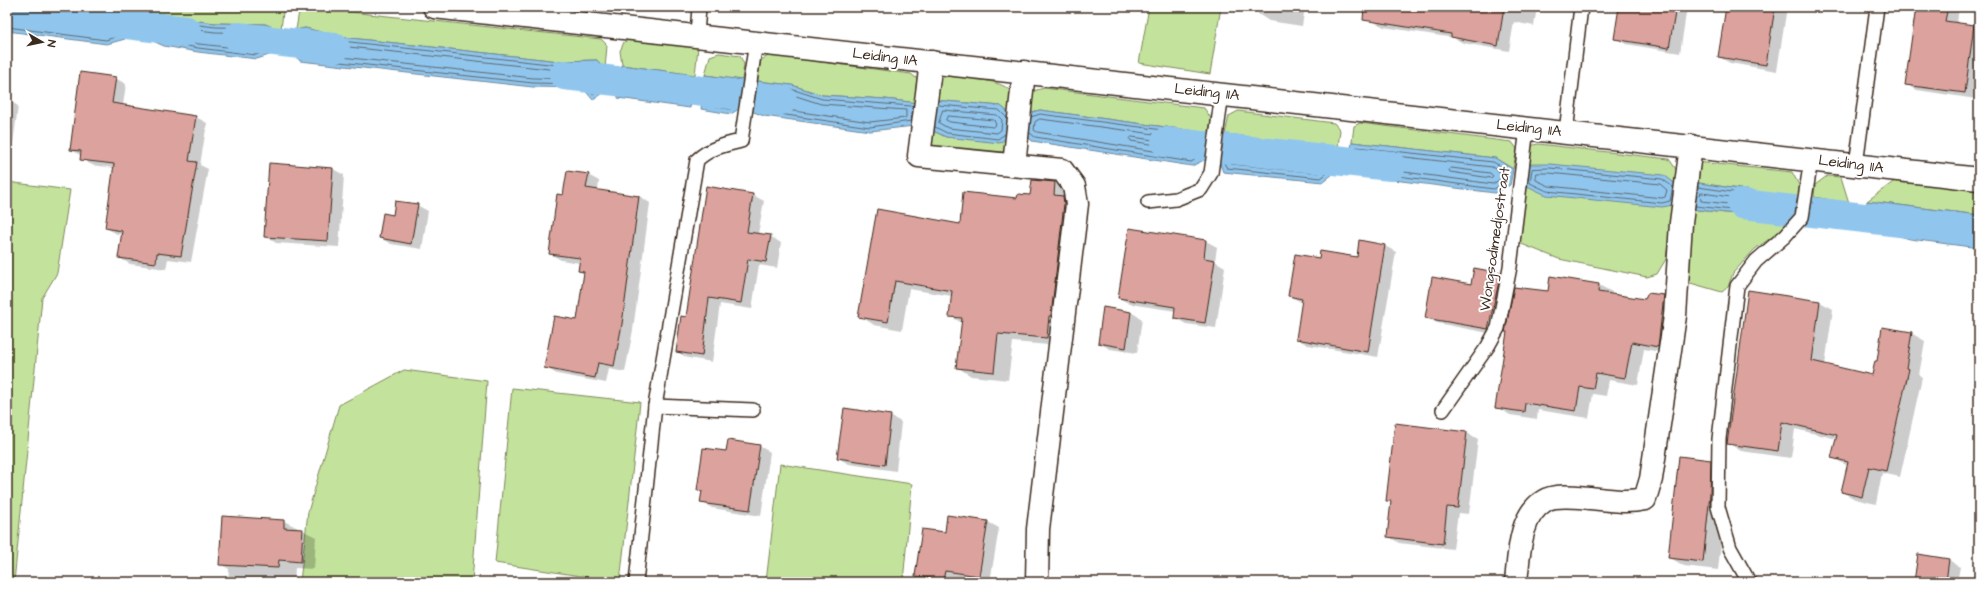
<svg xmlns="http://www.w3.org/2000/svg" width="1986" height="589" font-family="'Architects Daughter',sans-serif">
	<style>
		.green { fill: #c3e39c; stroke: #7f865d }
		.water { fill: #90c6ee; stroke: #6e889b }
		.shadow { fill: #0003 }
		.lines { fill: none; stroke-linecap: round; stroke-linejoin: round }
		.shore { stroke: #5d6871; stroke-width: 1 }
		.canal { stroke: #90c6ee; stroke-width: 30 }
		.building { fill: #dca29d; stroke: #3b2a1e }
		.service-casing { stroke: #3b2a1e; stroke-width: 16 }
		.minor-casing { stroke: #3b2a1e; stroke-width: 25 }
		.service { stroke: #fff; stroke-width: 13 }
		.minor { stroke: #fff; stroke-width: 22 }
		.labels { text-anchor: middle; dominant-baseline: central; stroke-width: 4; stroke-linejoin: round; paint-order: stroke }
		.street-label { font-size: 15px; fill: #3b2a1e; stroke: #fff }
	</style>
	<rect width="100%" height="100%" fill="#fff"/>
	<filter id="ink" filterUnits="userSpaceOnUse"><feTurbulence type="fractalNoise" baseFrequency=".025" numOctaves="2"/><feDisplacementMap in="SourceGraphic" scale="8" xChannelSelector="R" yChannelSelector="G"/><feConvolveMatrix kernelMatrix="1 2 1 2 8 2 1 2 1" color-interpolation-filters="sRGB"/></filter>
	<g filter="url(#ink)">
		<g class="green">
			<polygon points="79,7 129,7 127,18 112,10"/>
			<polygon points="148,7 278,7 283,12 281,30 265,24 215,23 147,15"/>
			<polygon points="304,7 601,39 607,45 605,69 597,60 559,61 341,37 305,28 296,30 299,11"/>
			<polygon points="1149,7 1221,7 1210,74 1139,63"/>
			<polygon points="632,39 698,47 695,75 622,65 620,51 624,42"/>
			<polygon points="719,53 740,56 744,64 742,80 705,75 710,56"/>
			<polygon points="770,55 911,74 920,81 918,103 885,99 822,95 792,85 757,81 761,60"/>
			<path d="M 949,76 C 963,78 997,79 1008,89 C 1015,95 1012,108 1012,116 L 1001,106 L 934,100 L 940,78 Z"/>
			<polygon points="1044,88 1204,108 1211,118 1208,138 1195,131 1040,110 1028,113 1033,91"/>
			<polygon points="1238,111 1334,123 1340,130 1338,147 1225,134 1229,116"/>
			<polygon points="1360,123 1512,142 1517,149 1513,169 1495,158 1352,142 1354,126"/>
			<polygon points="929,129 946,137 1010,135 1008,152 994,157 933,147"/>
			<polygon points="1538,144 1669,159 1678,172 1677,185 1528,164 1529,146"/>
			<polygon points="1697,162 1792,172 1799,185 1799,199 1791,216 1782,230 1755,249 1733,273 1728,287 1722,292 1687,282 1689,209 1782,219 1786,196 1692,182"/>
			<polygon points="1827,176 1841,177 1849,203 1814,197 1815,185"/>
			<polygon points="1896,180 1979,190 1979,215 1867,201"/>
			<polygon points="7,182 70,190 57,273 42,298 14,582 7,582"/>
			<polygon points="1525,185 1673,205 1666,259 1657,274 1647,277 1559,259 1519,243"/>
			<polygon points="404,370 487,381 472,582 300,582 308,512 339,405"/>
			<polygon points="512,388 640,402 620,582 495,563"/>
			<polygon points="780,464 912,484 903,582 766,582"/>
		</g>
		<g class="water">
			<path d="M 7,7 C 46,7 92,1 127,18 L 125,39 L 107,44 L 7,31 Z"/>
			<polygon points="147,15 215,23 265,24 281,30 278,52 257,59 198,52 164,46 144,37"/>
			<polygon points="305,28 341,37 559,61 597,60 605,69 602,94 593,100 583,88 533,87 300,61 293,53 296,30"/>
			<polygon points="622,65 695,75 690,108 618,98 618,75"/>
			<polygon points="705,75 742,80 737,110 731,114 701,109"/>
			<polygon points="757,81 792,85 822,95 885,99 918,103 914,126 870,131 764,116 751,111"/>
			<polygon points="934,100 1001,106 1012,116 1010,135 1000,143 946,137 929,129"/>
			<polygon points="1040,110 1195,131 1208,138 1204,160 1192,166 1032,141 1024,133 1028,113"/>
			<polygon points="1225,134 1338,147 1333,174 1323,182 1223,172 1220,164"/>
			<polygon points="1352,142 1495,158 1513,169 1510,185 1495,193 1347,174"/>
			<polygon points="1528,164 1550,164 1664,175 1677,185 1673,205 1662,207 1546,195 1525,185"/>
			<polygon points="1692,182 1786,196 1782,219 1689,209"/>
			<polygon points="1867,201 1979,215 1979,248 1910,239 1863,226"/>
		</g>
		<g class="shadow">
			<polygon points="1259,7 1305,7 1302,26 1269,21 1258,14"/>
			<polygon points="1375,7 1537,7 1534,26 1514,22 1509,51 1463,43 1454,38 1384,27 1373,21"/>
			<polygon points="1620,7 1687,7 1680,53 1626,44 1615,38"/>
			<polygon points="1727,7 1787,7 1777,71 1730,63 1719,57"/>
			<polygon points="1913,7 1959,7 1957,24 1974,26 1979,29 1979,77 1976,99 1917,90 1906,84 1916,12 1912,10"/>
			<polygon points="115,78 126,84 123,105 196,117 207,123 200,165 208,169 191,262 168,259 166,269 130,264 119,258 123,235 117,234 106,228 114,168 92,165 81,159 82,156 71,150"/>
			<polygon points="7,99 18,106 8,182 7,182"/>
			<polygon points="270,164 333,169 344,175 339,247 276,243 265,236"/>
			<polygon points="588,175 599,181 598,191 639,196 650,203 633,330 625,372 609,369 606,383 557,374 546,368 578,321 585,274 579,271 580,263 561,260 550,254 564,196"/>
			<polygon points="1032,181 1055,183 1069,191 1061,346 1013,342 1008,380 971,376 957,367 962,323 950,316 952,296 909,289 902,330 874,325 860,316 878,210 961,225 1018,199 1031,196"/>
			<polygon points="753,195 764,201 758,234 770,236 781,243 777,268 759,265 752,309 720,304 712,362 688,358 677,352 686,318"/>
			<polygon points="417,205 428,211 422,249 391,244 380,238 394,216"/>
			<polygon points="1129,229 1206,241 1217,247 1215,261 1225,267 1216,328 1186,324 1175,318 1176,311 1130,304 1119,298"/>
			<polygon points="1360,241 1385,246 1396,252 1378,357 1308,345 1297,339 1303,303 1289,296 1320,259 1357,258"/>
			<polygon points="1500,274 1511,280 1499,335 1437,323 1426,317 1472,285"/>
			<polygon points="1599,285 1612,292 1611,295 1646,300 1663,296 1676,304 1671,354 1644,349 1638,385 1609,380 1606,396 1593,394 1589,418 1538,410 1537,419 1510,415 1497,407 1508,333 1506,332 1548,292"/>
			<polygon points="1749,291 1820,302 1833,309 1825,365 1872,376 1878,362 1911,333 1925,341 1919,375 1922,377 1900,477 1882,473 1876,504 1855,499 1842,492 1848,466 1833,458 1837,439 1795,429 1791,458 1741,451 1728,443"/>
			<polygon points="1104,308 1131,312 1142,319 1137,353 1110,349 1099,343"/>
			<polygon points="890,416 901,422 896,471 849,464 838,458"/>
			<polygon points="1396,424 1467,433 1478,439 1469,514 1458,513 1453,549 1399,543 1388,536 1392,503 1387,500"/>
			<polygon points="759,446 770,452 761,516 712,508 701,502 702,492 698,489 727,452"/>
			<polygon points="1710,460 1726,469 1725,503 1718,570 1684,566 1669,557"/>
			<polygon points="948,516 988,522 999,528 990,582 956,577 955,582 930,582 916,575 946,533"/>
			<polygon points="284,521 316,537 314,569 295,568 294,582 228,582 229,569 220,564"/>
			<polygon points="1919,556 1949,560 1960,567 1957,582 1915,582"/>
		</g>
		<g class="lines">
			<g class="shore">
				<polyline points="7,16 95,27 95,24 86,18 83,7"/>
				<polygon points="153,19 215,27 265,28 276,33 274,48 256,55 198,48 166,42 149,35 151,21"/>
				<path d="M 7,22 L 105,35 L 116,31 L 117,23 C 107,18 90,21 89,7"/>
				<polygon points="157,25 215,32 264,33 271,37 269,45 255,50 199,44 167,37 155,32 155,26"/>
				<polyline points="7,27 106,40 121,35 122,20 111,14 97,13 94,7"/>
				<polygon points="305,33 341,41 558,65 594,64 600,71 598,91 593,94 583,84 533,83 303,58 297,51 300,35"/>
				<polygon points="306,38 340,46 558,70 592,69 595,72 594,82 592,84 584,79 533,78 305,53 303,50 304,39"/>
				<polygon points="626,70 689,79 687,102 623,95 623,76"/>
				<polygon points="629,75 683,83 685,85 683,96 681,98 629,90 627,77"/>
				<polygon points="709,80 737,84 733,108 729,109 706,105"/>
				<polygon points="714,86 731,88 728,103 712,101"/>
				<polygon points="761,86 791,89 822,99 911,106 913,108 911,121 870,127 765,112 756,107"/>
				<polygon points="766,91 790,94 821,104 906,110 906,117 905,118 870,122 766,107 761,104 764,92"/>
				<polygon points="770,98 789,100 795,103 793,105 770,102 768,100"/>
				<polyline points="938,105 999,110 1007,118"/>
				<polygon points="943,110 997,115 1002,120 1001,130 997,133 948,128 939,123"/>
				<polygon points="948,116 994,120 996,125 993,127 950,122 946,120"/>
				<polygon points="1040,119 1192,139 1198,144 1196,154 1190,157 1037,132 1034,130 1035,122"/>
				<polyline points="935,127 947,133 998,139 1005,134"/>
				<polyline points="1030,133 1035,137 1191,162 1200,157 1204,142 1194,134 1040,114 1031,117"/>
				<polygon points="1132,137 1189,145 1191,147 1189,150 1131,141 1130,139"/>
				<polygon points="1230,139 1331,151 1333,153 1330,171 1321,178 1227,168 1224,163"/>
				<polygon points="1234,144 1325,155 1327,157 1325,169 1319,173 1231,164 1229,161"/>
				<polygon points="1357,147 1493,162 1508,170 1507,182 1494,189 1354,170 1352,168"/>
				<polygon points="1239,151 1318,160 1320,163 1317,167 1238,159 1236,156"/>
				<polygon points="1362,152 1492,167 1502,173 1502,178 1493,184 1360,166 1358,164 1360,154"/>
				<polygon points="1451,168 1490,173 1493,176 1491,178 1450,172 1449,170"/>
				<polygon points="1550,168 1662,179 1673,187 1670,201 1662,203 1547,191 1530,183 1532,169"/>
				<polygon points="1537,173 1549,173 1660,184 1667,190 1665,197 1662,198 1549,186 1536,180"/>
				<polygon points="1702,193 1774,203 1775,208 1773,209 1701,201 1700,194"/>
				<polyline points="1695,206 1778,215 1781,201 1780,199 1698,187"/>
				<polyline points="1979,218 1872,206 1870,207 1868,222 1911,235 1979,244"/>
				<polyline points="1979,223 1877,211 1874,218 1875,220 1912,230 1979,239"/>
			</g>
			<g class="canal">
				<polyline points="7,10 186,31"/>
				<polyline points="238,37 335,48"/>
				<polyline points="564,75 782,100"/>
				<polyline points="1166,142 1391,166"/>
				<polyline points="1742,204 1979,231"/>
			</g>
		</g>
		<g class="building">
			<polygon points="1364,7 1504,7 1498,46 1451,37 1451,34 1363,20"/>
			<polygon points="1619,7 1676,7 1669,48 1614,39"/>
			<polygon points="1726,7 1775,7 1766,65 1718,57"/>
			<polygon points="1916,7 1948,7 1945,21 1974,25 1965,93 1905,85"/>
			<polygon points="80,72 116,77 112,103 196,116 189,161 197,162 181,256 157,253 156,263 118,258 122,231 105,228 114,164 80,160 81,151 70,150"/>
			<polygon points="269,163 333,168 328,241 264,237"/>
			<polygon points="567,171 589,174 586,188 639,196 622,324 614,366 598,363 595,378 544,368 554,316 577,320 584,272 578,271 580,258 549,254 557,194 563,195"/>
			<polygon points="1032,180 1055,182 1054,195 1063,196 1064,204 1051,316 1049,316 1047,338 998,334 994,372 956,368 962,318 949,317 952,291 895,281 888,322 858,317 877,209 960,224 963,192 1017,198 1018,194 1030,195"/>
			<polygon points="706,186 753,194 747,232 771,235 766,262 748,259 741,303 709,298 702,356 676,352 681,316 686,317"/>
			<polygon points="395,201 418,204 411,244 379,238 383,213 393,215"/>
			<polygon points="1129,228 1206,240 1204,258 1215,260 1205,323 1174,318 1175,307 1118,298"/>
			<polygon points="1359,240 1385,245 1368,352 1296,339 1302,299 1288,296 1295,254 1319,258 1320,251 1357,257"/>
			<polygon points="1474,268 1501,273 1488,329 1425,318 1432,277 1471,284"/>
			<polygon points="1550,276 1599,284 1598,292 1645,299 1648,293 1664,295 1658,347 1632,342 1625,378 1596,373 1593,389 1580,387 1576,411 1525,403 1524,412 1495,408 1507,332 1505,332 1514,287 1548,291"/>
			<polygon points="1748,290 1820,301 1812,361 1872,375 1875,361 1877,361 1882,327 1912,332 1906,368 1909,369 1886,471 1869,467 1862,497 1841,492 1848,462 1831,458 1837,435 1782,422 1778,451 1727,444"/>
			<polygon points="1103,307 1131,312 1126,348 1098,343"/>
			<polygon points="844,408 891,415 885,465 837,458"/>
			<polygon points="1395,423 1467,432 1458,508 1447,507 1443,544 1387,537 1391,501 1386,501"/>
			<polygon points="728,440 760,445 750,510 700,503 702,491 697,490 703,448 726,451"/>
			<polygon points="1679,456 1711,460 1710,494 1703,562 1668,558"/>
			<polygon points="947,515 988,521 979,576 945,571 943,580 915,576 922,529 945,532"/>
			<polygon points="222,516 284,520 284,528 303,529 301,562 279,560 278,568 219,565"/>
			<polygon points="1918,554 1949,559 1946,582 1914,582"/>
		</g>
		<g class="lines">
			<defs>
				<g id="service">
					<polyline points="697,35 699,7"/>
					<polyline points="1566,132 1581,7"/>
					<polyline points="1856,165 1877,7"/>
					<polyline points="1148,202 1176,199 1201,189 1211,173 1222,94"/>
					<polyline points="655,406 753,410"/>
					<polyline points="1443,410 1488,346 1498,328 1510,267 1527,128"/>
					<path d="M 636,582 L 655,406 L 697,160 C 710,148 724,145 741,141 L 756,42"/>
					<polyline points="1749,582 1730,548 1718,507 1719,439 1737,286 1756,261 1785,236 1802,217 1811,160"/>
				</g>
				<g id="minor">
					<polyline points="434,7 1979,179"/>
					<polyline points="931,62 919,156 1062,170 1074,186 1077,204 1038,529 1037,582"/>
					<polyline points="1014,165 1024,72"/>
					<path d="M 1516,582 C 1519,556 1519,516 1544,501 C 1554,494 1578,497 1590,498 C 1609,500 1626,503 1645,499 L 1651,479 L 1675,316 L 1681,223 L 1691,146"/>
				</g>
			</defs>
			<use href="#service" class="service-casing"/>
			<use href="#minor" class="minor-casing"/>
			<use href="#service" class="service"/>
			<use href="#minor" class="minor"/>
		</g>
	</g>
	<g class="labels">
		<g class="street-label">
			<text transform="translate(885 57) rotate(7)">Leiding 11A</text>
			<text transform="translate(1207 92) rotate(6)">Leiding 11A</text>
			<text transform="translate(1529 128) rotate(6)">Leiding 11A</text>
			<text transform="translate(1851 164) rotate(7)">Leiding 11A</text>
			<text transform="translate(1495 239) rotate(-82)">Wongsodimedjostraat</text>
		</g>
	</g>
	<rect width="1986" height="589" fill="none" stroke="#fff" stroke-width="24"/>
	<rect x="12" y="12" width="1962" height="565" fill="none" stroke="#3b2a1e" stroke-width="1.5" filter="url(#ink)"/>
	<g transform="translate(42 42) rotate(99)" stroke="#ffffff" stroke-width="3" paint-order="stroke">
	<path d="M0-3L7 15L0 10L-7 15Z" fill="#3b2a1e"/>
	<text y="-6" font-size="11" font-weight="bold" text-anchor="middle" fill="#3b2a1e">N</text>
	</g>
</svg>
